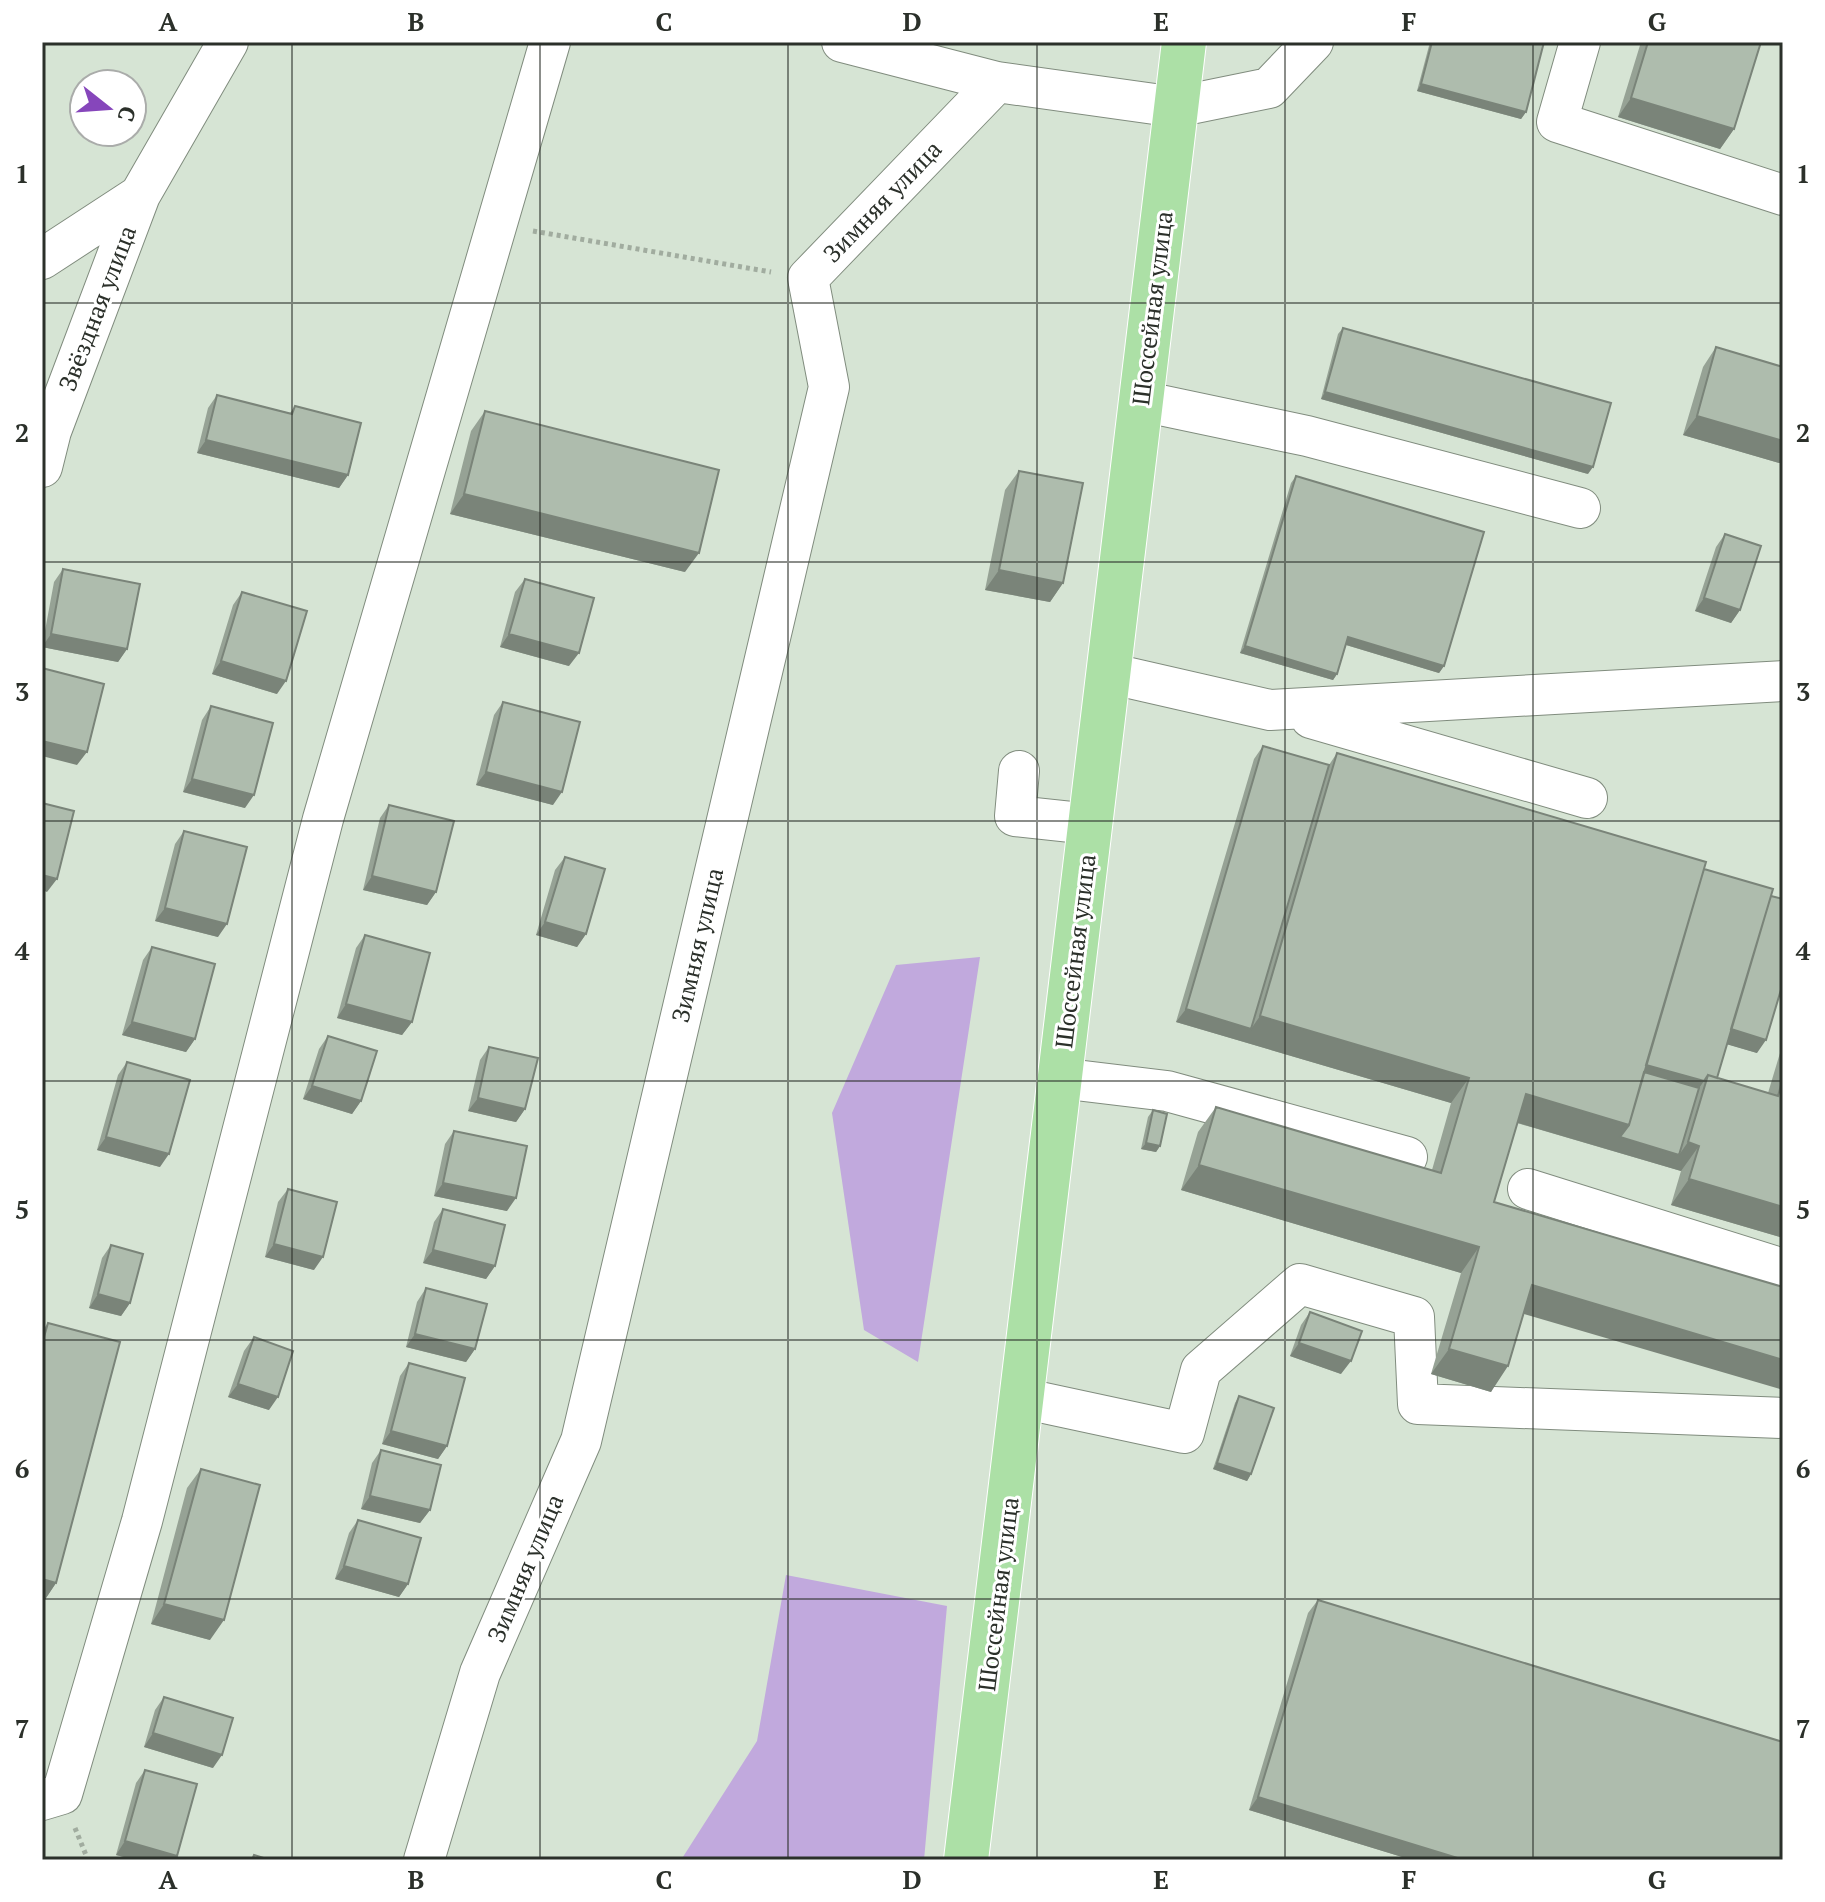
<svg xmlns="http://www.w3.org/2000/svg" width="1825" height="1902" font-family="'PT Serif',serif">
<rect width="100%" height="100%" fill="#d6e4d4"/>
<!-- green -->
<path fill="#c1a9dd" d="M980 957 918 1362 864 1330 832 1113 896 965Z
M786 1575 947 1606 924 1860H681L757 1741Z"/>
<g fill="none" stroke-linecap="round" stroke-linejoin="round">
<defs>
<path id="minor" d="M842 42 997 82 1176 107 1269 88 1313 42
M1580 42 1557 122 1783 195
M42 259 140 195 228 42
M1141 401 1307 436 1580 508
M42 467 51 431 140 195
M1108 673 1270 710 1783 681
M1311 718 1587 798
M1019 771 1015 816 1090 824
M1059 1078 1167 1091 1407 1157
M1528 1189 1783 1269
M1021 1398 1184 1433 1201 1370 1300 1284 1414 1317 1418 1404 1783 1418
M42 1800 62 1794 142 1521 323 819 550 42
M424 1860 480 1673 581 1441 829 387 808 278 997 82"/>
<path id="major" d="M966 1860 1184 42"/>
</defs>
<!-- minor casing -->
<use href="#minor" stroke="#808c7e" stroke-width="42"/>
<!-- major casing -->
<use href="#major" stroke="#fff" stroke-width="46"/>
<!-- path -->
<path stroke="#a1ac9f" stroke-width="5" stroke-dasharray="4 4" stroke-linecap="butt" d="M533 231 771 272
M75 1828 88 1860"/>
<!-- minor -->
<use href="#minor" stroke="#fff" stroke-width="40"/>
<!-- major -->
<use href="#major" stroke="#ace0a6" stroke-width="44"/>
</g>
<!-- wall -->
<path fill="#96a295" d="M1430 42H1544L1526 112 1521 119 1417 91Z
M1641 42H1761L1734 129 1720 149 1618 117Z
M1343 328 1588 474 1321 399 1338 334Z
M1716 347 1783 367V464L1683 435 1703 367Z
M217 395 290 413 295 406 348 475 339 488 197 453 208 408Z
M485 411 685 572 450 514 471 431Z
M1019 471 1063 583 1050 602 985 590 1005 490Z
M1296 476 1444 666 1439 673 1346 645 1337 674 1333 680 1240 653 1291 483Z
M1725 534 1740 610 1731 623 1695 611 1716 547Z
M63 569 127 649 118 662 42 647 54 582Z
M525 579 569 666 500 647 515 592Z
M242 592 277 694 212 674 233 605Z
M503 702 553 805 476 785 494 715Z
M211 706 245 808 183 792 202 720Z
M1263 746 1329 765 1337 753 1704 869 1771 896 1757 1053 1727 1044 1717 1078 1768 1093 1783 1043V1238L1671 1205 1681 1171 1517 1123 1494 1202 1524 1314 1491 1392 1431 1374 1461 1273 1181 1190 1198 1132 1216 1107 1432 1170 1451 1103 1176 1022 1254 759Z
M389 805 436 892 427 905 363 890 380 818Z
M184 831 218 937 155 921 175 844Z
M565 857 586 934 577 947 536 935 555 870Z
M365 935 412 1022 402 1035 337 1018 356 948Z
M152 947 195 1039 186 1052 122 1035 143 960Z
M328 1036 361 1101 352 1114 303 1099 319 1049Z
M489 1047 525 1109 516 1122 468 1111 480 1060Z
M127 1062 160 1167 97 1150 118 1075Z
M1153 1110 1160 1146 1156 1152 1141 1149 1148 1117Z
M454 1131 507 1211 434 1196 445 1144Z
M288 1189 314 1270 265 1257 278 1202Z
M443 1209 495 1266 486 1279 423 1263 434 1222Z
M111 1245 130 1303 121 1316 89 1308 102 1258Z
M426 1288 475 1349 466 1362 406 1347 417 1302Z
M1310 1312 1341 1374 1290 1356 1301 1325Z
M48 1323 56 1583 42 1604V1331Z
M254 1337 269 1410 228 1397 244 1351Z
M409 1363 447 1446 438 1459 382 1444 400 1376Z
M1239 1396 1251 1474 1247 1481 1213 1469 1235 1403Z
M381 1450 430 1510 420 1523 361 1509 372 1463Z
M201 1469 210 1640 151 1624 187 1488Z
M358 1520 408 1584 399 1597 335 1579 349 1533Z
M1318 1600 1783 1860H1412L1249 1810 1308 1613Z
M164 1697 213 1768 144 1747 155 1710Z
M145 1770 177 1856 175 1860H136L116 1855 136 1783Z"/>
<!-- shaded-wall -->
<path fill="#7a8479" d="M1421 84 1526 112 1521 119 1417 91Z
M1631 98 1734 129 1720 149 1618 117Z
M1325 392 1593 467 1588 474 1321 399Z
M1697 416 1783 441V464L1683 435Z
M206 440 348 475 339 488 197 453Z
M464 494 699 553 685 572 450 514Z
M999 570 1063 583 1050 602 985 590Z
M1704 598 1740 610 1731 623 1695 611Z
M51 634 127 649 118 662 42 647Z
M509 634 579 653 569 666 500 647Z
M1348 637 1444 666 1439 673 1343 644Z
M1245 646 1337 674 1333 680 1240 653Z
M221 661 286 681 277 694 212 674Z
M42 741 87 752 77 765 42 756Z
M486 772 562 792 553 805 476 785Z
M192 779 254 795 245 808 183 792Z
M42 875 57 879 47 892 42 890Z
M372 876 436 892 427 905 363 890Z
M165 908 227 924 218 937 155 921Z
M545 922 586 934 577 947 536 935Z
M346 1004 412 1022 402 1035 337 1018Z
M1186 1009 1251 1029 1260 1016 1469 1078 1451 1103 1176 1022Z
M132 1022 195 1039 186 1052 122 1035Z
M1729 1029 1766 1040 1757 1053 1719 1042Z
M1644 1064 1704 1081 1690 1101 1637 1085Z
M312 1086 361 1101 352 1114 303 1099Z
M1526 1094 1629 1125 1679 1155 1688 1142 1699 1146 1681 1171 1508 1120Z
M478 1098 525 1109 516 1122 468 1111Z
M106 1137 169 1154 160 1167 97 1150Z
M1146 1143 1160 1146 1156 1152 1141 1149Z
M1199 1165 1479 1247 1461 1273 1181 1190Z
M1689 1179 1783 1207V1238L1671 1205Z
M443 1183 516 1198 507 1211 434 1196Z
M274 1244 323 1257 314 1270 265 1257Z
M433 1250 495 1266 486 1279 423 1263Z
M1532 1285 1783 1360V1390L1514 1311Z
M98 1294 130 1303 121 1316 89 1308Z
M415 1334 475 1349 466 1362 406 1347Z
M1299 1343 1351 1361 1341 1374 1290 1356Z
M1449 1349 1508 1366 1491 1392 1431 1374Z
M238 1384 278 1397 269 1410 228 1397Z
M391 1431 447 1446 438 1459 382 1444Z
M1217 1463 1251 1474 1247 1481 1213 1469Z
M370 1496 430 1510 420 1523 361 1509Z
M344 1566 408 1584 399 1597 335 1579Z
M42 1579 56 1583 42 1604Z
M164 1604 224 1620 210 1640 151 1624Z
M153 1733 222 1755 213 1768 144 1747Z
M1258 1797 1464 1860H1412L1249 1810Z
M125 1841 177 1856 175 1860H136L116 1855Z"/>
<!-- building -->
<path fill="#aebcad" stroke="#7a8479" stroke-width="2" d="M1432 42H1544L1526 112 1421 84Z
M1648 42H1761L1734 129 1631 98Z
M1343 328 1611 403 1593 467 1325 392Z
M1716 347 1783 367V441L1697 416Z
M217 395 292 414 295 406 361 423 348 475 206 440Z
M485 411 719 470 699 553 464 494Z
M1019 471 1083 483 1063 583 999 570Z
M1296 476 1484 532 1444 666 1348 637 1337 674 1245 646Z
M1725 534 1761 546 1740 610 1704 598Z
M63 569 140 584 127 649 51 634Z
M525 579 594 598 579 653 509 634Z
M242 592 307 611 286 681 221 661Z
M42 668 104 684 87 752 42 741Z
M503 702 580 722 562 792 486 772Z
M211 706 273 723 254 795 192 779Z
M1263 746 1329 765 1251 1029 1186 1009Z
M1337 753 1706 862 1629 1125 1526 1094 1494 1202 1783 1287V1360L1532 1285 1508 1366 1449 1349 1479 1247 1199 1165 1216 1107 1441 1173 1469 1078 1260 1016Z
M42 803 74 811 57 879 42 875Z
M389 805 454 821 436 892 372 876Z
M184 831 247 847 227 924 165 908Z
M565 857 605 869 586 934 545 922Z
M1704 869 1773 889 1717 1078 1708 1075 1704 1081 1646 1065Z
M1771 896 1783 899V983L1766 1040 1731 1029Z
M365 935 430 953 412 1022 346 1004Z
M152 947 215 964 195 1039 132 1022Z
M328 1036 377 1051 361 1101 312 1086Z
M489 1047 538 1058 525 1109 478 1098Z
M127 1062 190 1080 169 1154 106 1137Z
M1644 1072 1699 1088 1679 1155 1620 1137 1629 1125Z
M1708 1075 1778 1096 1783 1078V1207L1689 1179 1699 1146 1688 1142Z
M1153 1110 1167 1114 1160 1146 1146 1143Z
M454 1131 527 1146 516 1198 443 1183Z
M288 1189 337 1202 323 1257 274 1244Z
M443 1209 505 1225 495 1266 433 1250Z
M111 1245 143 1254 130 1303 98 1294Z
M426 1288 487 1304 475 1349 415 1334Z
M1310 1312 1362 1331 1351 1361 1299 1343Z
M48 1323 120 1342 56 1583 42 1579V1344Z
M254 1337 293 1351 278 1397 238 1384Z
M409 1363 465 1378 447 1446 391 1431Z
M1239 1396 1274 1408 1251 1474 1217 1463Z
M381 1450 441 1465 430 1510 370 1496Z
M201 1469 260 1485 224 1620 164 1604Z
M358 1520 421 1538 408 1584 344 1566Z
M1318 1600 1783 1742V1860H1464L1258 1797Z
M164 1697 233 1718 222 1755 153 1733Z
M145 1770 197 1784 177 1856 125 1841Z
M254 1855 270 1860H252Z"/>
<!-- grid -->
<path fill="none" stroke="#2b302a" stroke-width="2" stroke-opacity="0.55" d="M292 42V1860M540 42V1860M788 42V1860M1037 42V1860M1285 42V1860M1533 42V1860M42 303H1783M42 562H1783M42 821H1783M42 1081H1783M42 1340H1783M42 1599H1783"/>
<g text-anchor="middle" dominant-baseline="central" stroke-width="6" stroke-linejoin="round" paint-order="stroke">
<!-- street labels -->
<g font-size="24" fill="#2b302a" stroke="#fff">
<text transform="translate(882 201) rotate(-46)">Зимняя улица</text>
<text transform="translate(97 308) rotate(-69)">Звёздная улица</text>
<text transform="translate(1152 308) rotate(-83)">Шоссейная улица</text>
<text transform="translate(697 945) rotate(-77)">Зимняя улица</text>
<text transform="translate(1075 951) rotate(-83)">Шоссейная улица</text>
<text transform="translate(525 1568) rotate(-67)">Зимняя улица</text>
<text transform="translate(998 1594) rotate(-83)">Шоссейная улица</text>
</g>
</g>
<!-- border -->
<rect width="1825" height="1902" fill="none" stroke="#ffffff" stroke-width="88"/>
<!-- north arrow -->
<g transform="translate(108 108) rotate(107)"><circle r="38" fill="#ffffff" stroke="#aaacaa" stroke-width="2"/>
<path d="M0-6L14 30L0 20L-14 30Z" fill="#8646bb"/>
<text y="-12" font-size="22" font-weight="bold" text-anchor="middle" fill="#2b302a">С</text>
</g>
<rect x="44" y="44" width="1737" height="1814" fill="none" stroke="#2b302a" stroke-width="3"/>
<g font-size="26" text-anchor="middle" font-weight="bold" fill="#2b302a">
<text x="168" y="31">A</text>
<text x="416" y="31">B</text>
<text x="664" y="31">C</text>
<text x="912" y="31">D</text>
<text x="1161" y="31">E</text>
<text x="1409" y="31">F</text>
<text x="1657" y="31">G</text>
<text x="22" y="183">1</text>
<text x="1803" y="183">1</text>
<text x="22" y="442">2</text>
<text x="1803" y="442">2</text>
<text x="22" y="701">3</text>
<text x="1803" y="701">3</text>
<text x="22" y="960">4</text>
<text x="1803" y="960">4</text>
<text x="22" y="1219">5</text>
<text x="1803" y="1219">5</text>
<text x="22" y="1478">6</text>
<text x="1803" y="1478">6</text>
<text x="22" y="1738">7</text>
<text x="1803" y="1738">7</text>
<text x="168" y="1889">A</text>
<text x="416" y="1889">B</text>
<text x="664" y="1889">C</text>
<text x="912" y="1889">D</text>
<text x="1161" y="1889">E</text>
<text x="1409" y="1889">F</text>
<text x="1657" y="1889">G</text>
</g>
</svg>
